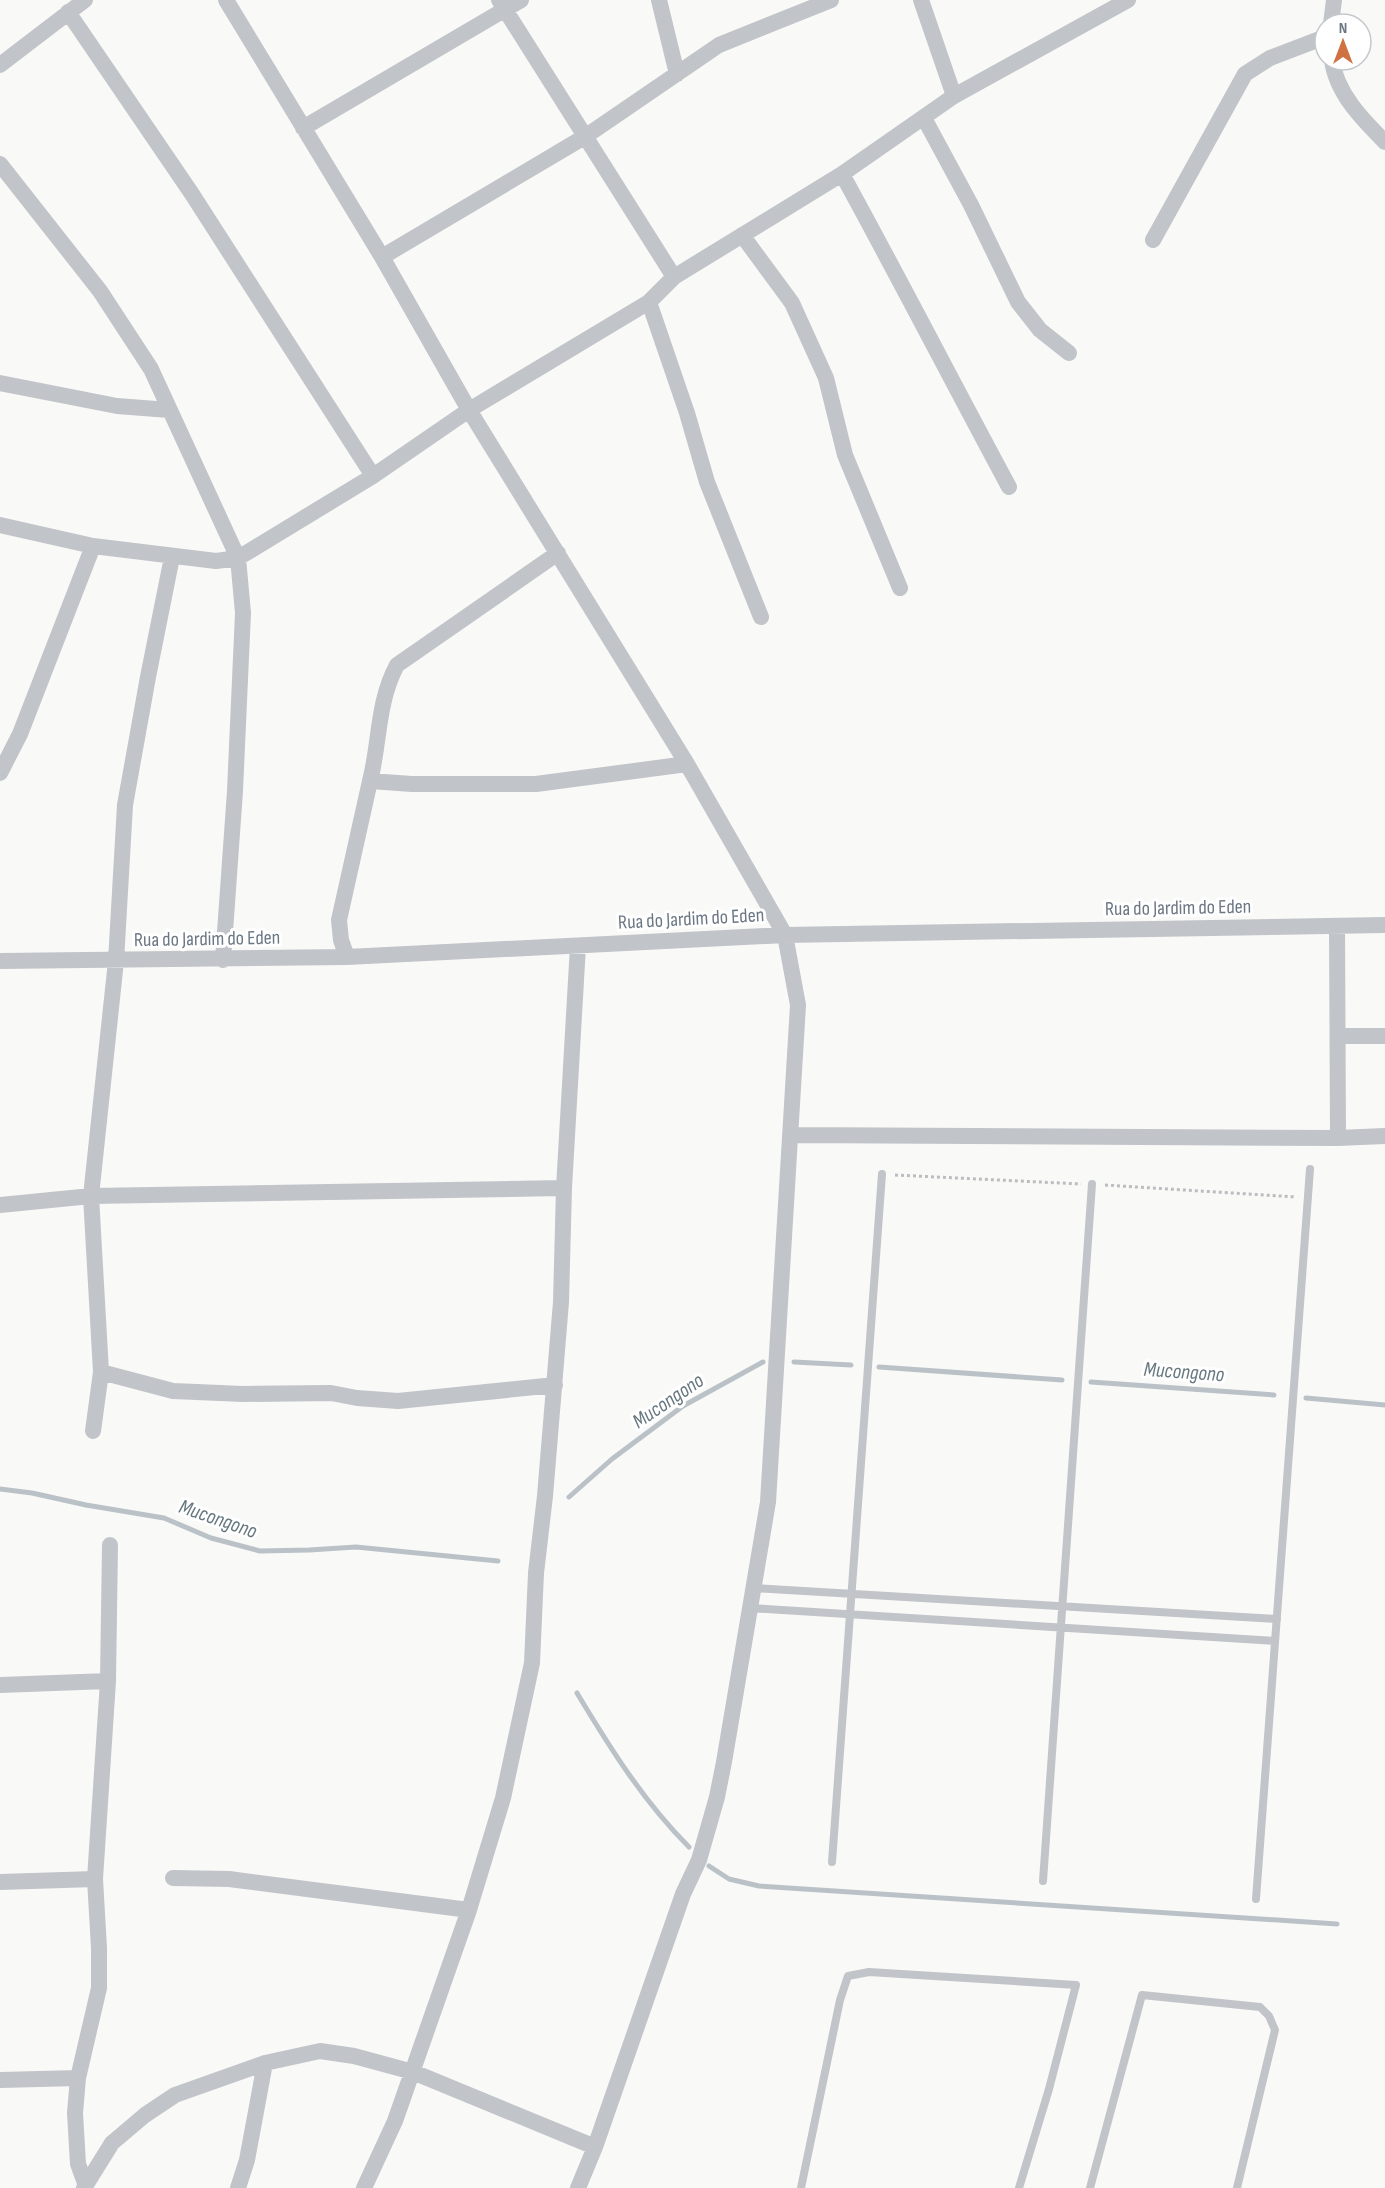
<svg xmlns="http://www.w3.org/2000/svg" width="1385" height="2188" font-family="'Sofia Sans Condensed',sans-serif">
<rect width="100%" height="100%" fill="#f9f9f7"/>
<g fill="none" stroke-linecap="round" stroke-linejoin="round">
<!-- stream -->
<path stroke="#bac2c7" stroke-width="5" d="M794 1362 851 1365
M879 1367 1062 1380
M1091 1382 1274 1395
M1306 1398 1385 1405
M0 1489 32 1493 86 1505 164 1518 211 1538 260 1551 309 1550 356 1547 498 1561
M569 1497 612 1459 683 1406 763 1362
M577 1693C610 1748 644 1802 689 1847
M709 1866 729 1879 759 1886 1337 1924"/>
<!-- path -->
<path stroke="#bbbdc0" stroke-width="3" stroke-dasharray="3 3" stroke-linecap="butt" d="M895 1175 1081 1184
M1105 1185 1296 1197"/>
<!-- lane -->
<path stroke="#c1c4c8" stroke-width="8" d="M753 1588 1277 1619
M750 1608 1275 1641
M832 1862 882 1174
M1043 1881 1092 1184
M1256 1899 1310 1169
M801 2188 840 2000 848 1976 869 1972 1076 1985 1049 2089 1019 2188
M1090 2188 1142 1995 1260 2007 1269 2016 1275 2030 1237 2188"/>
<!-- street -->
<path stroke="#c1c4c8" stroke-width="16" d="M226 0 382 257 469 410 687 764 785 935 798 1005 768 1502 724 1762 717 1797 699 1860 683 1894 595 2147 578 2188
M499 0 674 277
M659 0 677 74
M921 0 954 96
M68 12 192 194 373 476
M1331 24 1334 0
M1332 60C1336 93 1363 120 1385 142
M0 65 85 0
M924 118 971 205 1018 302 1040 330 1069 353
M303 128 521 0
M0 164 100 291 151 369 238 558 243 613 235 791 223 960
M842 174C899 278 953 383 1009 487
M742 235 792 303 826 378 845 455 900 588
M1153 240 1245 74 1270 58 1325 37
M382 257 586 136 719 45 831 0
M649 302 687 413 707 482 761 617
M0 383 117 406 169 410
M0 525 93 546 216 561 238 558 373 476 469 410 649 302 674 277 842 174 954 96 1128 0
M558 553 397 665C377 702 380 742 370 781L412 784H536L687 764
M0 773 20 734 93 546
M1337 926 1338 1138
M347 957 341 940 339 920 370 781
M0 961 347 957 785 935 1385 925
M1338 1036H1385
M791 1135 1338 1138 1385 1136
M0 1205 91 1196 564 1188
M101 1372 173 1391 243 1394 331 1393 357 1398 398 1401 555 1385
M93 1431 101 1372 91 1196 116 961 125 805 148 677 172 557
M0 1685 108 1681
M173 1878 229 1879 469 1910
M0 1882 95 1879
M0 2080 78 2078
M85 2183 78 2164 75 2113 78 2078 99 1988V1948L95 1879 108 1681 110 1545
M84 2188 112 2143 145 2115 175 2095 265 2063 320 2051 354 2056 413 2072 595 2147
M238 2188 247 2160 265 2063
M364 2188 395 2121 469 1910 503 1798 532 1663 536 1573 545 1496 561 1302 564 1188 578 946"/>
</g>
<g text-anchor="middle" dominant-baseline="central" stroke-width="6" stroke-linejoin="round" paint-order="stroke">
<!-- street labels -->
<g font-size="20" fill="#6c7784" stroke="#fff">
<text transform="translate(1178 908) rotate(-1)">Rua do Jardim do Eden</text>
<text transform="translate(691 919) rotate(-3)">Rua do Jardim do Eden</text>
<text transform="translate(207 939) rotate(-1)">Rua do Jardim do Eden</text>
</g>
<!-- water labels -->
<g font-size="21" font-style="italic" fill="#67777f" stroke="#fff">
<text transform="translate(1184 1372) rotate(4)">Mucongono</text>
<text transform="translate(668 1401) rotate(-34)">Mucongono</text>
<text transform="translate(218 1519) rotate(19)">Mucongono</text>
</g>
</g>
<!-- north arrow -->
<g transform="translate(1343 42)"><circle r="28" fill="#ffffff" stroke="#c4c9ce" stroke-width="1.5"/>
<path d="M0-4.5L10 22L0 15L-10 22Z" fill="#cf7141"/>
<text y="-9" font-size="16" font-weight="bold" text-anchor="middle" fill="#6c7784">N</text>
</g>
</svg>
